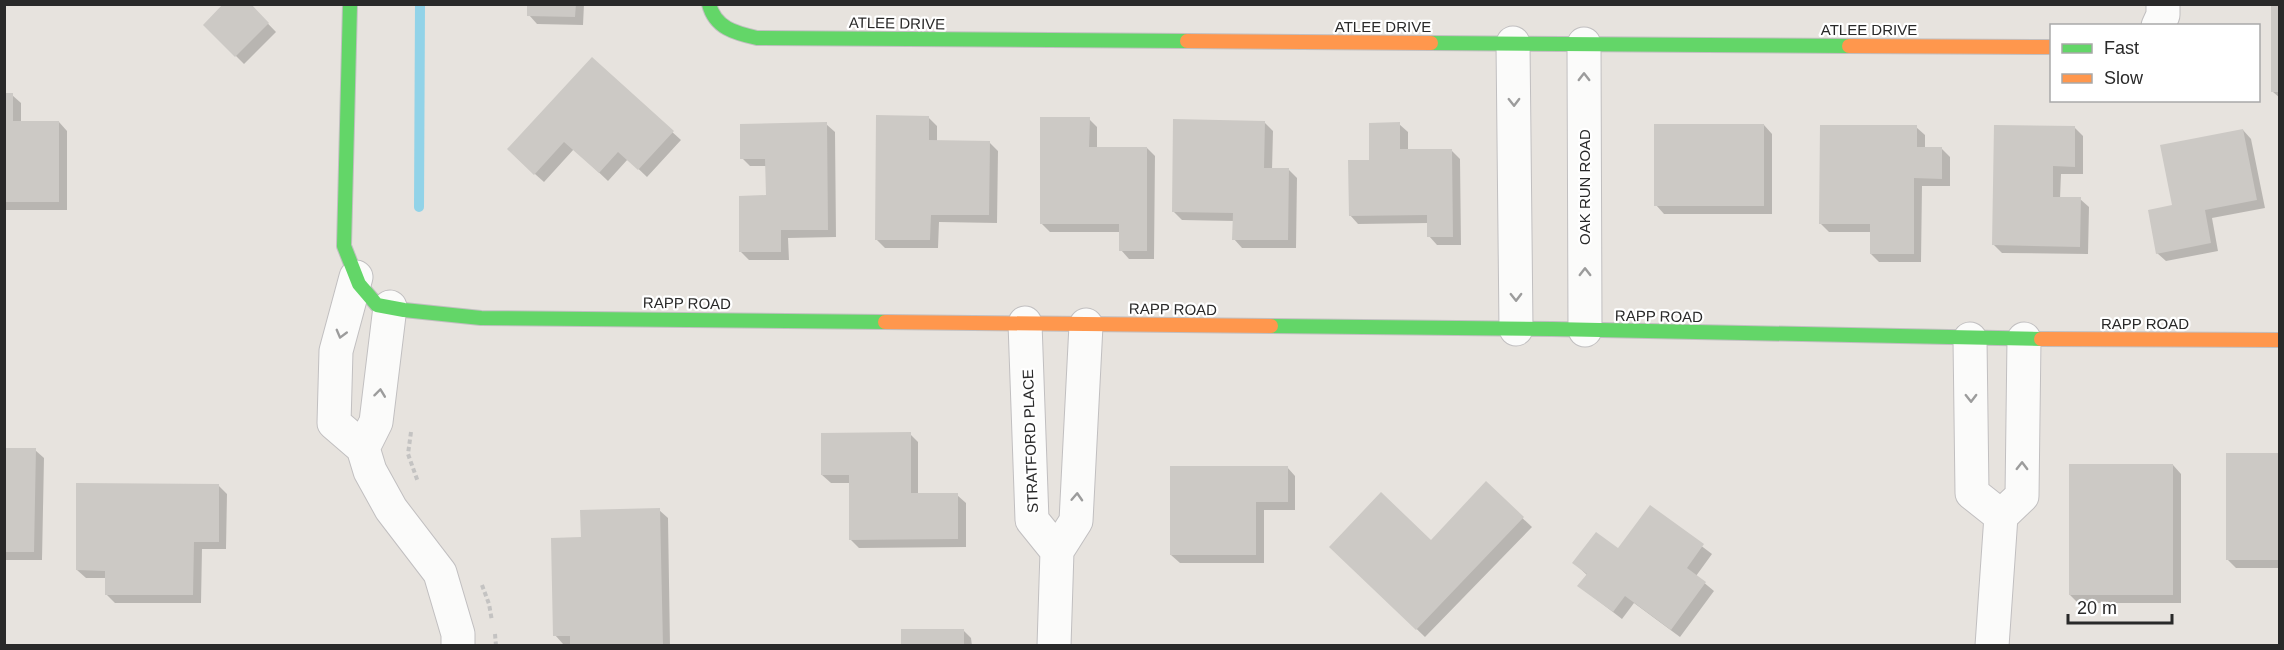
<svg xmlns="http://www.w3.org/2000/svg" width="2284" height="650" font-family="Helvetica,sans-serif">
<rect width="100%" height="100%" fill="#e7e3de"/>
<!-- shadow -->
<path fill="#0003" d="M249 4 276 32 244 64 205 25Z
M529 4H584L583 25 537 24 529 15Z
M2280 4V98L2273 92Z
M592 59 681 140 647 177 628 159 608 181 574 149 544 182 517 158Z
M4 95H12L21 103V122H59L67 131V210H4Z
M928 117 937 126V142H989L998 151 997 223 939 222 938 248H885L876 239Z
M1089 119 1097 127V148H1147L1155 156 1154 259H1129L1121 250V232H1050L1041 223Z
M1264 122 1273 131 1272 170H1289L1297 178 1296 248H1242L1234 239V221L1182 220 1173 211Z
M826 124 835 132 836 237 788 238 789 260H749L741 252 767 197V166H750L742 158Z
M1399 124 1408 132V151H1452L1460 159 1461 245H1437L1429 236V223L1358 224 1350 215 1371 161Z
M1764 125 1772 134V214H1664L1656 205Z
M1916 127 1925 135V149H1942L1950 157V186H1922L1921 262H1879L1871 254V232H1829L1821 224Z
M2075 128 2083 136V174H2061L2060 199H2080L2089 207 2088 254 2002 253 1993 244Z
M2243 130 2251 139 2265 208 2212 218 2218 251 2166 261 2157 253 2174 207Z
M910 434 918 442V495H957L966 503V547L859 548 850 539V483H831L822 475Z
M4 449 35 450 44 458 42 560H4Z
M2280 454V568H2236L2227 559Z
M2173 465 2181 474V603H2078L2070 595Z
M1287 467 1295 476V510H1264V563H1180L1171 555Z
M1486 484 1532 527 1425 637 1331 547 1431 542Z
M218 485 227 494 226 549H202L201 603H115L106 594V578H86L77 570Z
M1650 507 1712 554 1696 576 1714 591 1680 637 1634 603 1622 619 1579 586 1587 575 1574 563 1619 550Z
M659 510 668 518 670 646 563 644 555 635Z
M963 630 971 638 972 646H903Z"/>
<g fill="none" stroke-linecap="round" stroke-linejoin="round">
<!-- stream -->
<path stroke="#92d3e8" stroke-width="10" d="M419 207 420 4"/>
</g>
<!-- building -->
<path fill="#ccc9c5" d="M223 4H251L269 23 235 57 203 25Z
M527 4H576L575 17 527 16Z
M2271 4H2280V92H2271Z
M592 57 674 131 638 170 618 152 599 173 564 142 534 175 507 149Z
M4 93H13V121H59V202H4Z
M876 115 929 116V140L990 141 989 215H931L930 240H875Z
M1040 117H1090L1089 147H1147V251H1119V224H1040Z
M1173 119 1265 121 1264 168H1289L1288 240H1232L1233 213 1172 212Z
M827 122 828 230H781V252H739V196L766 195 765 159H740V124Z
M1400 122V149H1452L1453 237H1427V215L1349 216 1348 160H1369V123Z
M1654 124H1764V206H1654Z
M1820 125H1917V147H1942V179L1914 178V254H1870V224H1819Z
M1994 125 2075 126V167L2053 166V197H2081L2080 247 1992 245Z
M2243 129 2257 200 2205 210 2211 243 2156 254 2148 210 2172 205 2160 145Z
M911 432V493H958V539L849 540V475H821V433Z
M4 448H36L34 552H4Z
M2226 453H2280V560H2226Z
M2069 464H2173V595H2069Z
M1170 466H1288V502H1256V555H1170Z
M1486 481 1524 517 1416 630 1329 547 1381 492 1431 540Z
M76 483 219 484V542H194L193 595H105V571L76 570Z
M1650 505 1704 544 1687 568 1706 582 1671 630 1625 596 1613 612 1577 586 1587 574 1572 563 1596 532 1618 548Z
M660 508 663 646H570V636H553L551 538 581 537 580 510Z
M901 629H964V646H901Z"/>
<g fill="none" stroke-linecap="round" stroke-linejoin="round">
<defs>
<path id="street" d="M2158 26 2163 15V4
M1513 43 1516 329
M1584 44 1585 330
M356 277 336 351 334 423 363 448 370 471 391 509 440 573 458 634V646
M1025 323 1032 520 1057 551
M1970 339 1972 493 2001 516
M363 448 376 422 390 307
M1054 646 1057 551 1076 521 1086 325
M1992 646 2001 516 2022 496 2024 339"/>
<path id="fast" d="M350 4 344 246 359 284 377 305 404 310 481 318 885 322
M709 4C715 28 735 33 757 38L1187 41
M1431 43 1849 46
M1271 326 1552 329 2041 339"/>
<path id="slow" d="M1187 41 1431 43
M1849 46 2052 47
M885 322 1271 326
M2041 339 2280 340"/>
</defs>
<!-- street casing -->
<use href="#street" stroke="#c1bfc0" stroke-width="35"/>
<!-- fast casing -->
<use href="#fast" stroke="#c1bfc0" stroke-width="16"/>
<!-- slow casing -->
<use href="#slow" stroke="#c1bfc0" stroke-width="16"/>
<!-- path -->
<path stroke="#c4c3c2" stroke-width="4" stroke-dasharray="4.5 3" stroke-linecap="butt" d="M411 432 408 454 418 482
M482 585 489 604 492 621
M495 634 496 646"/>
<!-- street -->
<use href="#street" stroke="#fbfbfa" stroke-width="33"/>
<!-- fast -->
<use href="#fast" stroke="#63d668" stroke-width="14"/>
<!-- slow -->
<use href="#slow" stroke="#ff974d" stroke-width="14"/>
</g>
<!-- one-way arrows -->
<defs><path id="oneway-chevron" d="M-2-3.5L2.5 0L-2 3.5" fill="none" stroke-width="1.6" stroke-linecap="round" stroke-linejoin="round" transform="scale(1.5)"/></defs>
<g stroke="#9c9c9c">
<use href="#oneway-chevron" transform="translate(1584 77) rotate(-90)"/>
<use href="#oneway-chevron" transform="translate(1514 102) rotate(89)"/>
<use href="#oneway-chevron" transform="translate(1585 272) rotate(-90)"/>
<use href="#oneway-chevron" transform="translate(1516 297) rotate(89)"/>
<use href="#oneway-chevron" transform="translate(341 334) rotate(105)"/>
<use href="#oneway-chevron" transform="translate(380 393) rotate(-83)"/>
<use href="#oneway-chevron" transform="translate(1971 398) rotate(89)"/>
<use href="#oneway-chevron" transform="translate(2022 466) rotate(-89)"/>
<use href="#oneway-chevron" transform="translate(1077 497) rotate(-87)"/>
</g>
<g text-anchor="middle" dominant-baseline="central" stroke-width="4.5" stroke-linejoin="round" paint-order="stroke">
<!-- street labels -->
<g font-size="15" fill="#292929" stroke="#fff">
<text transform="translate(897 23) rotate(1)">ATLEE DRIVE</text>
<text x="1383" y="26">ATLEE DRIVE</text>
<text x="1869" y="29">ATLEE DRIVE</text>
<text transform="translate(1584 187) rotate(-90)">OAK RUN ROAD</text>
<text transform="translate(687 303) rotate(1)">RAPP ROAD</text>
<text transform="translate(1173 309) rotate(1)">RAPP ROAD</text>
<text transform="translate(1659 316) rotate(1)">RAPP ROAD</text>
<text x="2145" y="323">RAPP ROAD</text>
<text transform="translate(1030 441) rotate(-92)">STRATFORD PLACE</text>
</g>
</g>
<!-- border -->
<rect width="2284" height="650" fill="none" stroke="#292929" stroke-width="12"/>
<!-- legend -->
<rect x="2050" y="24" width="210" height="78" fill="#ffffff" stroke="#a9a9a9" stroke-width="1.5"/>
<rect x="2062" y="44" width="30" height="9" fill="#63d668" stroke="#a9a9a9" stroke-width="1.5"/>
<text x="2104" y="54" font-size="18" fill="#292929">Fast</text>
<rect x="2062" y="74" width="30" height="9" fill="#ff974d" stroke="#a9a9a9" stroke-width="1.5"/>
<text x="2104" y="84" font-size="18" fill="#292929">Slow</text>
<!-- scale -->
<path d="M2068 614v9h104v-9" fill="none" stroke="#292929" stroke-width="3"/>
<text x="2077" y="614" font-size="18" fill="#292929" stroke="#ffffff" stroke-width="4.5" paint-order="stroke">20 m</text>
</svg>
